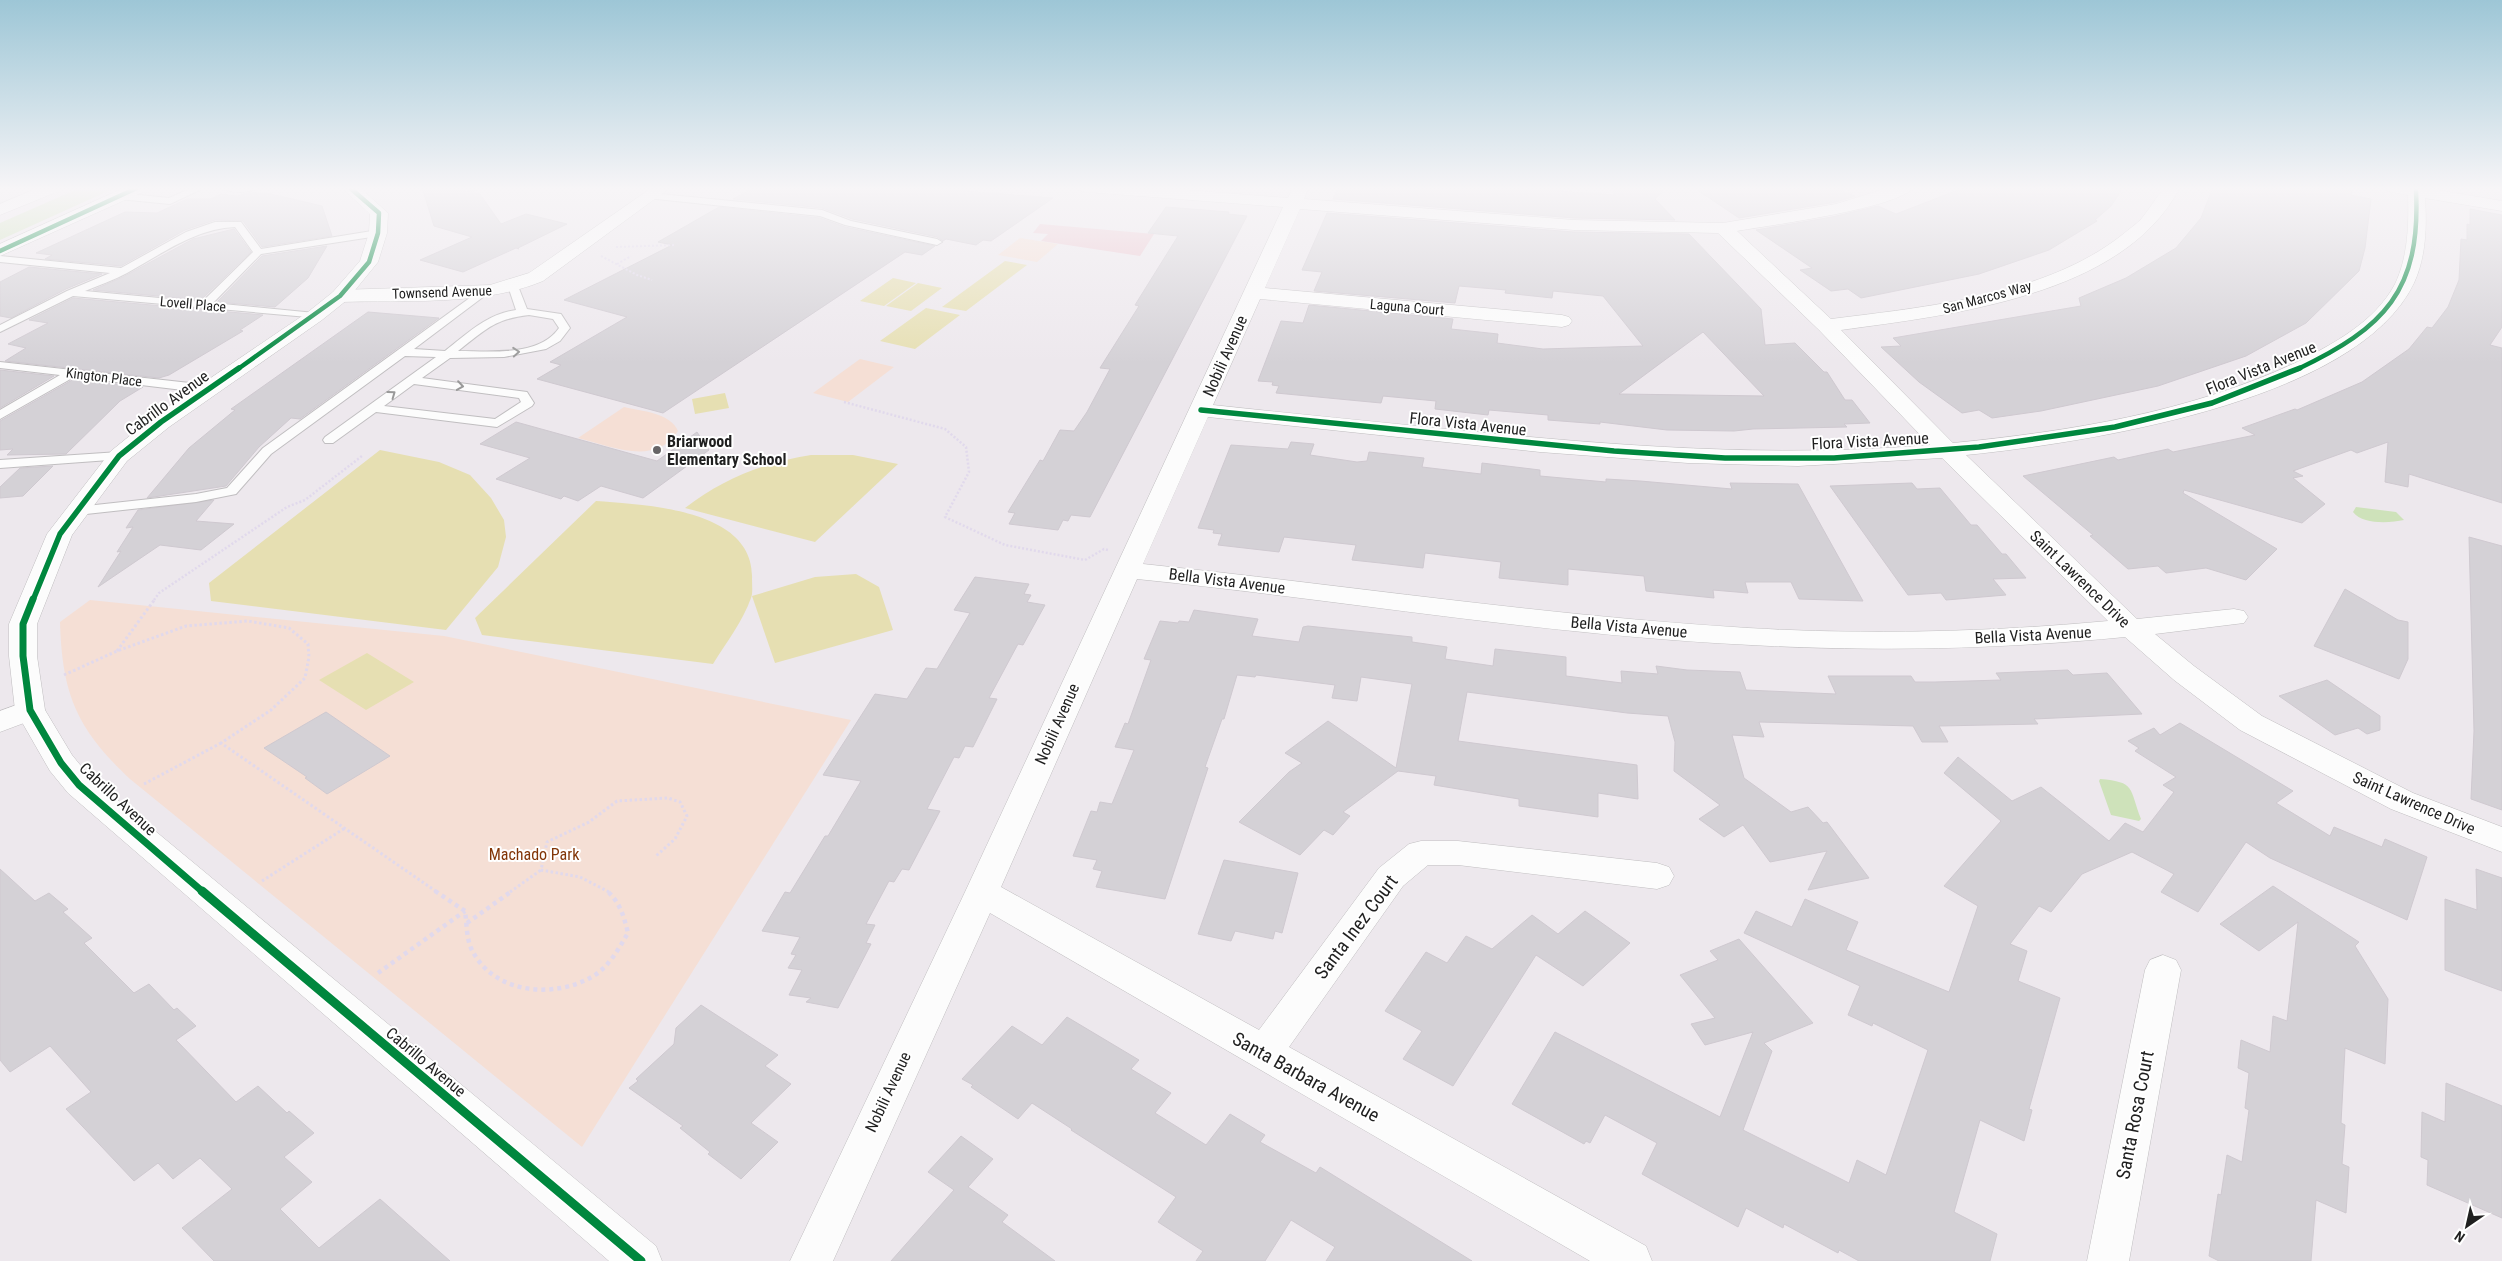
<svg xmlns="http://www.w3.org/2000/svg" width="2502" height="1261" font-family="'Roboto Condensed',sans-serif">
<rect width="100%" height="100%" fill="#ede8ed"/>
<!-- grass -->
<path fill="#ecc6cf" d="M1040 224 1154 234 1140 256 1041 241 1048 234 1033 233Z"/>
<!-- park -->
<path fill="#f5dfd5" d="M1020 238 1058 244 1037 262 998 255Z
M860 359 894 367 848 402 813 393Z
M624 407C641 411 671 413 678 431 655 467 611 446 578 438Z
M90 600 444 636 851 720 582 1147 130 779C77 729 62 695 60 622Z"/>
<!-- pitch -->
<path fill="#e6dfb2" d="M1005 261 1027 265 966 311 942 307Z
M893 278 916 283 884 306 860 301Z
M918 283 942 288 911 311 886 306Z
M926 308 960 315 915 349 880 341Z
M725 393 729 408 695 414 692 399Z
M380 450 439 462 470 475 491 498 504 520 506 537 498 567 446 630 211 601 209 583Z
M811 455H853L898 464 815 542 685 508C724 478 763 463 811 455Z
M596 501C647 505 755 509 752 579 752 585 753 593 751 598 743 621 726 643 713 664L482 635 475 618Z
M856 574 879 587 893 630 775 663 752 596 815 577Z
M367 653 414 682 366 710 319 680Z"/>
<!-- water -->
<path fill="#cee2ba" d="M82 187H117L0 240V223Z
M2356 507 2396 512 2404 520C2390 523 2363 525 2353 512Z
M2100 779C2136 782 2129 788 2141 819L2139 821 2111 815 2099 781Z"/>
<!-- building -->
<path fill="#d4d1d6" stroke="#cfc9d0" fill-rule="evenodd" d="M422 187H462L465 192 474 190 476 194H480L501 224 526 214 567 224 518 248 519 249 516 248 463 272 420 260 472 237 434 226Z
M756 187H914L1053 198 991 241 983 240 976 245 946 239 943 241 937 237 852 219 822 208 733 199Z
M1338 187H1527L1557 189 1558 191 1615 195 1612 187H1666L1655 199 1675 220 1574 218 1333 199Z
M1693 187H1779L1786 190 1832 187 1855 196 1836 202 1739 218Z
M1966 187H2100L2121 191 2111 206 2095 220 2097 221 2049 250 1979 274 1861 298 1848 289 1831 291 1800 270 1812 268 1756 230 1832 217 1878 206 1896 214Z
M2213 187H2352L2351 195 2371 199 2365 248 2359 271 2306 323 2246 356 2158 386 2041 411 1992 418 1979 410 1962 413 1919 382 1881 347 1901 346 1893 338 2081 306 2079 298 2126 278 2176 248 2201 218Z
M250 192 271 194 322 206 332 236 262 247 243 221 215 220 185 230 121 266 45 259 52 255 36 253 125 212 157 213 187 199H211L221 194 237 196Z
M719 207 820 218 845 227 935 246 922 255 905 252 663 413 537 379 561 365 550 362 627 317 564 300 672 245 658 242Z
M1166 207 1229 212 1228 214 1247 216 1090 517 1071 515 1068 521 1063 520 1058 530 1009 524 1015 513 1008 512 1040 460 1043 461 1060 430 1074 431 1087 412 1110 369 1100 368 1139 306 1135 305 1178 236 1148 233Z
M2470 209 2502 215V327L2490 345 2502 348V503L2409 474 2408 487 2385 482 2388 442 2357 453 2351 450 2293 471 2303 476 2293 478 2325 504 2302 523 2184 490 2183 493 2277 549 2246 580 2206 568 2166 573 2158 566 2128 569 2090 536 2093 535 2023 476 2114 457 2118 460 2168 449 2173 452 2255 435 2242 428 2295 409 2297 410 2362 382 2409 349 2427 327 2432 328 2448 307 2459 280 2461 239 2467 240V224L2470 225Z
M1327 213 1574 232 1689 234 1761 309 1765 345 1795 343 1824 372H1827L1845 400H1852L1870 423 1844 424 1847 427 1753 429 1734 431 1667 430 1600 422V424L1548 420V415L1489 410 1488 415 1435 409 1436 401 1383 396 1381 403 1276 393 1279 386 1272 385 1273 382 1258 381 1281 321 1303 323 1309 305 1453 319 1451 329 1498 334 1497 343 1543 349 1643 346 1603 296 1553 291 1552 298 1505 293 1506 290 1459 286 1455 303 1314 291 1322 272 1302 270ZM1703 332 1764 396 1619 394 1658 365Z
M234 229 251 252 201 300 93 290 123 277 193 239Z
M327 246 308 278 275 307 217 302 262 256Z
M29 267 102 274 66 289 11 318 0 316V282Z
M73 298 263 315 240 330 243 331 169 375 159 378 5 361 26 348 8 344 48 323 29 320Z
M368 312 439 318 300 419 291 418 259 447 226 486 147 498 189 448 235 410 231 409Z
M0 370 54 376 0 408Z
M74 379 143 387 120 401 66 454 7 455 13 449 0 450V421Z
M516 422 657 461 697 432 709 450 643 498 601 486 578 501 564 496 561 499 496 479 530 458 480 444Z
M1291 442 1314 444 1310 455 1357 462 1367 461 1369 452 1424 458 1422 467 1481 474 1482 463 1540 470V476L1606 482V479L1640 481 1732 489 1730 483 1798 484 1863 601 1799 599 1791 582H1745L1748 593 1713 590 1714 598 1646 591 1644 576 1568 569V585L1528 581 1499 578 1501 562 1425 553 1423 568 1380 563 1352 560 1356 545 1284 537 1279 552 1218 545 1222 534 1213 533 1214 530 1198 528 1231 445 1288 449Z
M53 466 23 496 0 498V487L20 468Z
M1912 483 1917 489 1940 488 1971 525H1977L2002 554H2006L2026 578 1993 579 2006 595 1946 600 1941 593 1908 595 1830 486Z
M214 500 196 521 234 524 201 550 160 545 98 587 121 551 117 552 133 527 126 528 138 510Z
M2469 537 2502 546V810L2471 799 2474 731Z
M975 577 1029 584 1024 594 1031 595 1027 602 1045 605 1023 645 1018 644 989 698 997 699 973 747 965 746 959 758 954 757 927 809 940 811 909 870 902 869 894 882 889 881 866 924 875 925 866 943 871 944 838 1008 806 1002 811 998 789 995 802 970 788 968 796 955 791 954 800 937 762 931 785 892 790 893 825 836H828L861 781 823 775 875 694 907 699 926 668 937 669 970 613 954 610Z
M2345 589 2398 620 2408 622V659L2399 679 2314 646Z
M1194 610 1258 619 1252 636 1299 642 1303 627 1308 626 1412 637V642L1447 647 1445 659 1493 666 1495 649 1566 657V676L1622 683 1621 671 1658 674 1656 666 1687 670 1740 672 1746 690 1836 694 1828 676H1911L1915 682H1935L2001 680 1996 673 2068 670 2073 675 2107 673 2142 714 2034 719 2038 724 1939 726 1948 742H1922L1913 726 1759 722 1764 737 1732 735 1744 778 1791 812 1808 807 1823 823 1827 822 1869 878 1808 890 1827 851 1770 862 1743 825 1724 837 1699 819 1720 805 1674 771 1675 742 1668 716 1627 713 1467 692 1458 741 1637 765 1638 799 1598 793V817L1519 806V799L1434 785 1436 776 1398 771 1343 812 1350 816 1333 835 1324 830 1300 855 1239 822 1289 772 1302 763 1285 753 1328 721 1396 768 1412 684 1361 677 1357 701 1332 698 1335 685 1256 675 1255 677 1237 675 1224 719H1222L1205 767 1208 768 1165 899 1096 887 1102 871 1093 869 1097 860 1073 856 1091 811 1097 812 1100 802 1112 804 1134 750 1115 747 1125 723 1128 724 1151 660 1144 659 1160 621 1178 623 1179 621 1189 622Z
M2327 680 2380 716V730L2367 734 2358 728 2335 735 2279 696Z
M326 712 390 756 327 794 305 778 307 777 264 748Z
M2180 723 2293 791 2276 803 2330 836 2334 827 2382 847 2385 839 2427 857 2407 920 2270 858 2246 842 2198 912 2161 892 2174 874 2132 852 2082 874 2051 912 2039 906 2010 944 2027 951 2018 981 2060 998 2029 1109 2032 1110 2024 1141 1980 1120 1954 1212 1997 1234 1990 1261H1859L1839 1250 1838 1253 1784 1224 1783 1228 1746 1208 1738 1227 1642 1174 1657 1143 1605 1115 1590 1143 1586 1141 1584 1144 1512 1104 1555 1032 1720 1117 1753 1032 1705 1045 1691 1024 1715 1018 1680 975 1718 960 1710 951 1739 939 1813 1023 1764 1043 1772 1051 1743 1130 1849 1183 1857 1160 1886 1175 1928 1050 1873 1023 1872 1026 1848 1015 1860 986 1744 933 1756 911 1792 927 1805 899 1858 922 1846 950 1949 992 1978 906 1944 886 2001 821 1944 773 1958 757 2012 801 2041 787 2109 841 2125 823 2143 832 2174 792 2163 785 2176 777 2135 751 2139 748 2128 741 2154 728 2160 735Z
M1224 860 1298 873 1282 933 1275 931 1273 939 1235 931 1231 941 1198 934Z
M0 869 35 901 49 893 68 909 63 912 92 938 84 943 134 993 149 984 174 1010 177 1008 196 1026 176 1040 236 1102 258 1086 287 1113 289 1111 314 1133 284 1157 312 1182 280 1209 319 1248 380 1199 450 1261H214L182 1228 232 1189 200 1158 173 1179 158 1163 134 1181 66 1109 91 1092 50 1046 10 1072 0 1060Z
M2476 869 2502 878V991L2445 970V899L2477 910Z
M2273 886 2359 942 2355 946 2388 999 2385 1064 2345 1048 2341 1123 2345 1125 2342 1164 2349 1167 2346 1213 2316 1200 2311 1261H2219L2209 1256 2218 1194 2221 1195 2227 1155 2242 1162 2249 1110 2245 1108 2249 1073 2238 1068 2241 1040 2270 1052 2273 1016 2287 1021 2298 922 2259 951 2220 924Z
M1585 911 1630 943 1583 986 1536 955 1453 1086 1403 1059 1422 1031 1385 1011 1426 952 1447 963 1466 936 1492 949 1532 915 1558 934Z
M701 1005 778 1055 765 1066 791 1084 751 1123 778 1142 741 1179 708 1154 710 1152 680 1128 683 1126 629 1088 638 1081 636 1079 674 1044 676 1028Z
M1067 1017 1139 1060 1131 1069 1171 1093 1155 1113 1206 1145 1230 1114 1265 1135 1260 1142 1316 1173 1320 1167 1472 1261H1326L1335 1247 1291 1220 1265 1261H1196L1203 1251 1158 1222 1176 1197 1071 1130 1072 1129 1032 1103 1018 1119 971 1087 973 1085 962 1079 1012 1026 1042 1045Z
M2446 1083 2502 1106V1218L2427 1185 2428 1160 2421 1157 2422 1112 2445 1122Z
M961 1136 993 1159 968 1187 1008 1215 1002 1222 1055 1261H891L954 1190 928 1172Z"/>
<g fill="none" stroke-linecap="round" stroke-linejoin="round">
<defs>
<path id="service" d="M194 187H206L170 204 119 199 114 196 119 193 169 198Z
M220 187H257C248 194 229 193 220 187Z
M650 193 822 210 851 221 937 239 942 242 937 245 845 225 820 216 647 198V194Z
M215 222H241L261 249 378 230 383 233 378 236 261 254 213 303 315 313 319 314V318L73 296 0 332V325L67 291 110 273 0 262V256L121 268 186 232ZM235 227 253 252 202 302 85 291C99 285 114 280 127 273 162 254 194 229 235 227Z
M513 283 518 286 527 309 561 314 570 328 560 341 546 349 504 357 450 358 422 378 527 392 534 403 532 406 497 427 376 412 333 443H325L323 440 325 437 436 357 405 356 271 454 236 494 196 502 77 515 70 511 77 507 196 494 227 488 263 448 482 289 486 288 491 291 414 349 445 351C468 333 487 314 516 310L508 286ZM529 315 553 319 559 328C539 357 490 351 458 351 485 330 494 319 529 315ZM414 384 519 398 521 402 495 419 384 406Z
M0 362 208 385 214 389 208 393 74 377 0 419V410L60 375 0 368Z
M119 452 123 453 125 456 123 459 0 468V460Z"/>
<path id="minor" d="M653 187H671L543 281C483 306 405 300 340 302L333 300 330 296 333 292 340 290 490 285 529 273Z
M1079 187H1147L1288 198 1293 187H1309L1304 199 1574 220 1723 223 1836 204 1891 187H1913C1902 208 1765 226 1737 231L1831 319C1925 307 2045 296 2122 235 2129 229 2137 224 2142 218 2150 208 2157 197 2164 187H2180C2125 296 1950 315 1841 330L1953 443C2071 431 2187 413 2295 363 2332 345 2375 322 2395 284 2408 257 2409 224 2408 195L2387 191 2385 187H2420L2502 201V211L2425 198C2427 226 2426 257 2414 283 2358 402 2084 443 1966 455L2137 619 2234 609 2244 611 2248 617 2244 623 2155 634 2194 666 2262 716 2413 793 2502 827V852L2391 809 2240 730 2174 680 2125 637C2001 649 1876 652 1751 645 1545 635 1342 600 1137 579L1001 887 1259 1030 1379 868 1409 844 1421 841H1458L1657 863 1669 867 1674 876 1669 885 1657 889 1458 865H1428L1403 886 1289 1047 1646 1246 1652 1261H1590L990 913 833 1261H790L965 892 1283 207 1087 192 1081 191ZM1300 209 1574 230 1718 233 1819 330 1930 445C1772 458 1615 446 1458 430 1376 422 1295 414 1213 405L1260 299 1562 327 1569 325 1572 321 1569 317 1562 315 1265 288ZM1208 417 1540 452 1688 463 1798 466 1942 458 2108 621C1989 632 1868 635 1748 628 1546 616 1345 585 1143 564Z
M30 700 40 703 45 710 40 717 0 732V711Z
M2163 955 2176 960 2181 970 2129 1261H2087L2145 970 2150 960Z"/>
<path id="tertiary" d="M40 187H61L59 191 0 215V204Z
M126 187H147L145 191 0 256V244Z
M341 187H359L388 213 387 233 378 262 347 300 322 320 169 427 127 461 72 535 37 624V656L45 710 72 755 90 777 656 1246 662 1261H609L68 793 50 771 15 710 9 656V624L47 534 111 451 153 417 308 312 333 292 360 261 369 233 370 214Z"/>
</defs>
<!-- service casing -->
<use href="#service" stroke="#c0bec0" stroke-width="2"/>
<!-- minor casing -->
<use href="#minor" stroke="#c0bec0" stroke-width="1"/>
<!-- tertiary casing -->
<use href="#tertiary" stroke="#c0bec0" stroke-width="1"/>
<!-- path-far3 -->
<path stroke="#e1d9ec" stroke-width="2" stroke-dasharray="2 2" stroke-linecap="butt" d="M616 247 676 245
M601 256 637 275 652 280
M617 264 631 256"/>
<!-- path-far2 -->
<path stroke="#e1d9ec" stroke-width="2.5" stroke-dasharray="2 2" stroke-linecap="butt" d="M844 402 945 429 966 447 969 472 945 517 1005 545 1085 560 1104 549 1108 550
M154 600 159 593 287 507 305 500 362 456"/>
<!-- path-far1 -->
<path stroke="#e1d9ec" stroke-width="3" stroke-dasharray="2.5 2.5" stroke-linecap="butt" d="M117 651 155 599
M64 675 117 651 186 626 248 621 289 628 308 644 309 657 305 678 271 710 221 743 437 892
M144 784 221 743
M262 881 345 828
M510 892 541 870
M609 892 580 877 541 870 547 842 589 822 617 801 668 798 680 802 687 816 675 839 656 856"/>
<!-- path -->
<path stroke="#e1d9ec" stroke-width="4.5" stroke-dasharray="4 4" stroke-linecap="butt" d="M435 891 465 911C467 924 466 940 473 952 496 995 557 999 595 975 610 965 619 948 628 933 624 917 620 902 607 891
M467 923 512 891
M378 973 465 911"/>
<!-- service -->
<use href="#service" fill="#fcfcfc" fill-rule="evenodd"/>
<!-- minor -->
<use href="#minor" fill="#fcfcfc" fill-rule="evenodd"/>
<!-- tertiary -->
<use href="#tertiary" fill="#fcfcfc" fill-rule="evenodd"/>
<defs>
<path id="cycleway-far3" d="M0 251 139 187
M238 369 340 296 369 262 378 233 379 213 349 187
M2298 369C2384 328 2421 291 2416 191"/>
<path id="cycleway-far2" d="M1201 410 1614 451 1725 458H1834L1979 447 2115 427 2212 403 2300 368
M33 600 60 534 119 456 161 422 239 368"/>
<path id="cycleway-far1" d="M33 599 23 624V656L30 710 61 763 79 785 203 892"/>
<path id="cycleway" d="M202 891 641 1261"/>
</defs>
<!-- cycleway-far3 casing -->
<use href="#cycleway-far3" stroke="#fff" stroke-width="6"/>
<!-- cycleway-far2 casing -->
<use href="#cycleway-far2" stroke="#fff" stroke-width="8"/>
<!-- cycleway-far1 casing -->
<use href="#cycleway-far1" stroke="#fff" stroke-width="10"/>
<!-- cycleway casing -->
<use href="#cycleway" stroke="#fff" stroke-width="12"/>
<!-- cycleway-far3 -->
<use href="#cycleway-far3" stroke="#00873e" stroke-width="4.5"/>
<!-- cycleway-far2 -->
<use href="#cycleway-far2" stroke="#00873e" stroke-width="5.5"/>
<!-- cycleway-far1 -->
<use href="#cycleway-far1" stroke="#00873e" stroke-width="7"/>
<!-- cycleway -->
<use href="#cycleway" stroke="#00873e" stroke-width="9"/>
</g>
<!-- one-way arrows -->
<defs><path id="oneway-chevron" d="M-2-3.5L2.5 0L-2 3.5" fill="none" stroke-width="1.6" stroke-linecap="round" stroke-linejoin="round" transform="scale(1.25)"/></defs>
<g stroke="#999">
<use href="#oneway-chevron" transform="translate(516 352) rotate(-4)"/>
<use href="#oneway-chevron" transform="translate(460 386) rotate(8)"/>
<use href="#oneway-chevron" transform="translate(392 394) rotate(-36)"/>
</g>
<!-- sky -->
<linearGradient id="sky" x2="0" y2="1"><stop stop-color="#9dc6d6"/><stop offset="0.52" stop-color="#f7f5f7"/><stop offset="1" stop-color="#f7f5f7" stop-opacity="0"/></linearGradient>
<rect width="2502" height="363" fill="url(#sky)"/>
<!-- markers -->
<circle fill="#676567" stroke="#fff" stroke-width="2" cx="657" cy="450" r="5"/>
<g text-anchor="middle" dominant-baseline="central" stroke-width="4" stroke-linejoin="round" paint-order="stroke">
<!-- far-street labels -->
<g font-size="14" fill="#1f1f1f" stroke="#fff">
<text transform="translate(442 292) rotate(-2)">Townsend Avenue</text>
<text transform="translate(1987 297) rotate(-15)">San Marcos Way</text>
<text transform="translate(193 304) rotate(5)">Lovell Place</text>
<text transform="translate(1407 307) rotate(5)">Laguna Court</text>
<text transform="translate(104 377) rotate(7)">Kington Place</text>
</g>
<!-- street labels -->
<g font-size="16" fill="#1f1f1f" stroke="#fff">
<text transform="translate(1225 356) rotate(-66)">Nobili Avenue</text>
<text transform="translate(2261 368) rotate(-22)">Flora Vista Avenue</text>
<text transform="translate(167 403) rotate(-36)">Cabrillo Avenue</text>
<text transform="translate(1468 424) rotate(6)">Flora Vista Avenue</text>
<text transform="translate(1870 441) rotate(-3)">Flora Vista Avenue</text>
<text transform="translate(2080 579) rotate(44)">Saint Lawrence Drive</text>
<text transform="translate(1227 581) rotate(7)">Bella Vista Avenue</text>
<text transform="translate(1629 627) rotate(5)">Bella Vista Avenue</text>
<text transform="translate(2033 635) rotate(-3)">Bella Vista Avenue</text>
<text transform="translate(1057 724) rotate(-66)">Nobili Avenue</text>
<text transform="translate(118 799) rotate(43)">Cabrillo Avenue</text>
<text transform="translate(2414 803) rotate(24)">Saint Lawrence Drive</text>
<text transform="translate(426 1062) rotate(40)">Cabrillo Avenue</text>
<text transform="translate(888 1092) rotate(-65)">Nobili Avenue</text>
</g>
<!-- poi labels -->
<g font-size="16" font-weight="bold" fill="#1f1f1f" stroke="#fff" text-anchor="start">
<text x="667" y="441">Briarwood<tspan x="667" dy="18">Elementary School</tspan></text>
</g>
<!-- park labels -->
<g font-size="16" fill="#823608" stroke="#fff">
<text x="534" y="854">Machado Park</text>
</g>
<!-- near-street labels -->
<g font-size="19" fill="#1f1f1f" stroke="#fff">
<text transform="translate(1356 927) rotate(-53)">Santa Inez Court</text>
<text transform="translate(1306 1077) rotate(29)">Santa Barbara Avenue</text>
<text transform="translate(2135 1115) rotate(-79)">Santa Rosa Court</text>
</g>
</g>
<!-- north arrow -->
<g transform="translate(2467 1226) rotate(214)" stroke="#ffffff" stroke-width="4" paint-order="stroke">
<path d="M0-4L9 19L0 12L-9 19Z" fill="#1f1f1f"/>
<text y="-8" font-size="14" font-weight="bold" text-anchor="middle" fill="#1f1f1f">N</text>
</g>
</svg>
